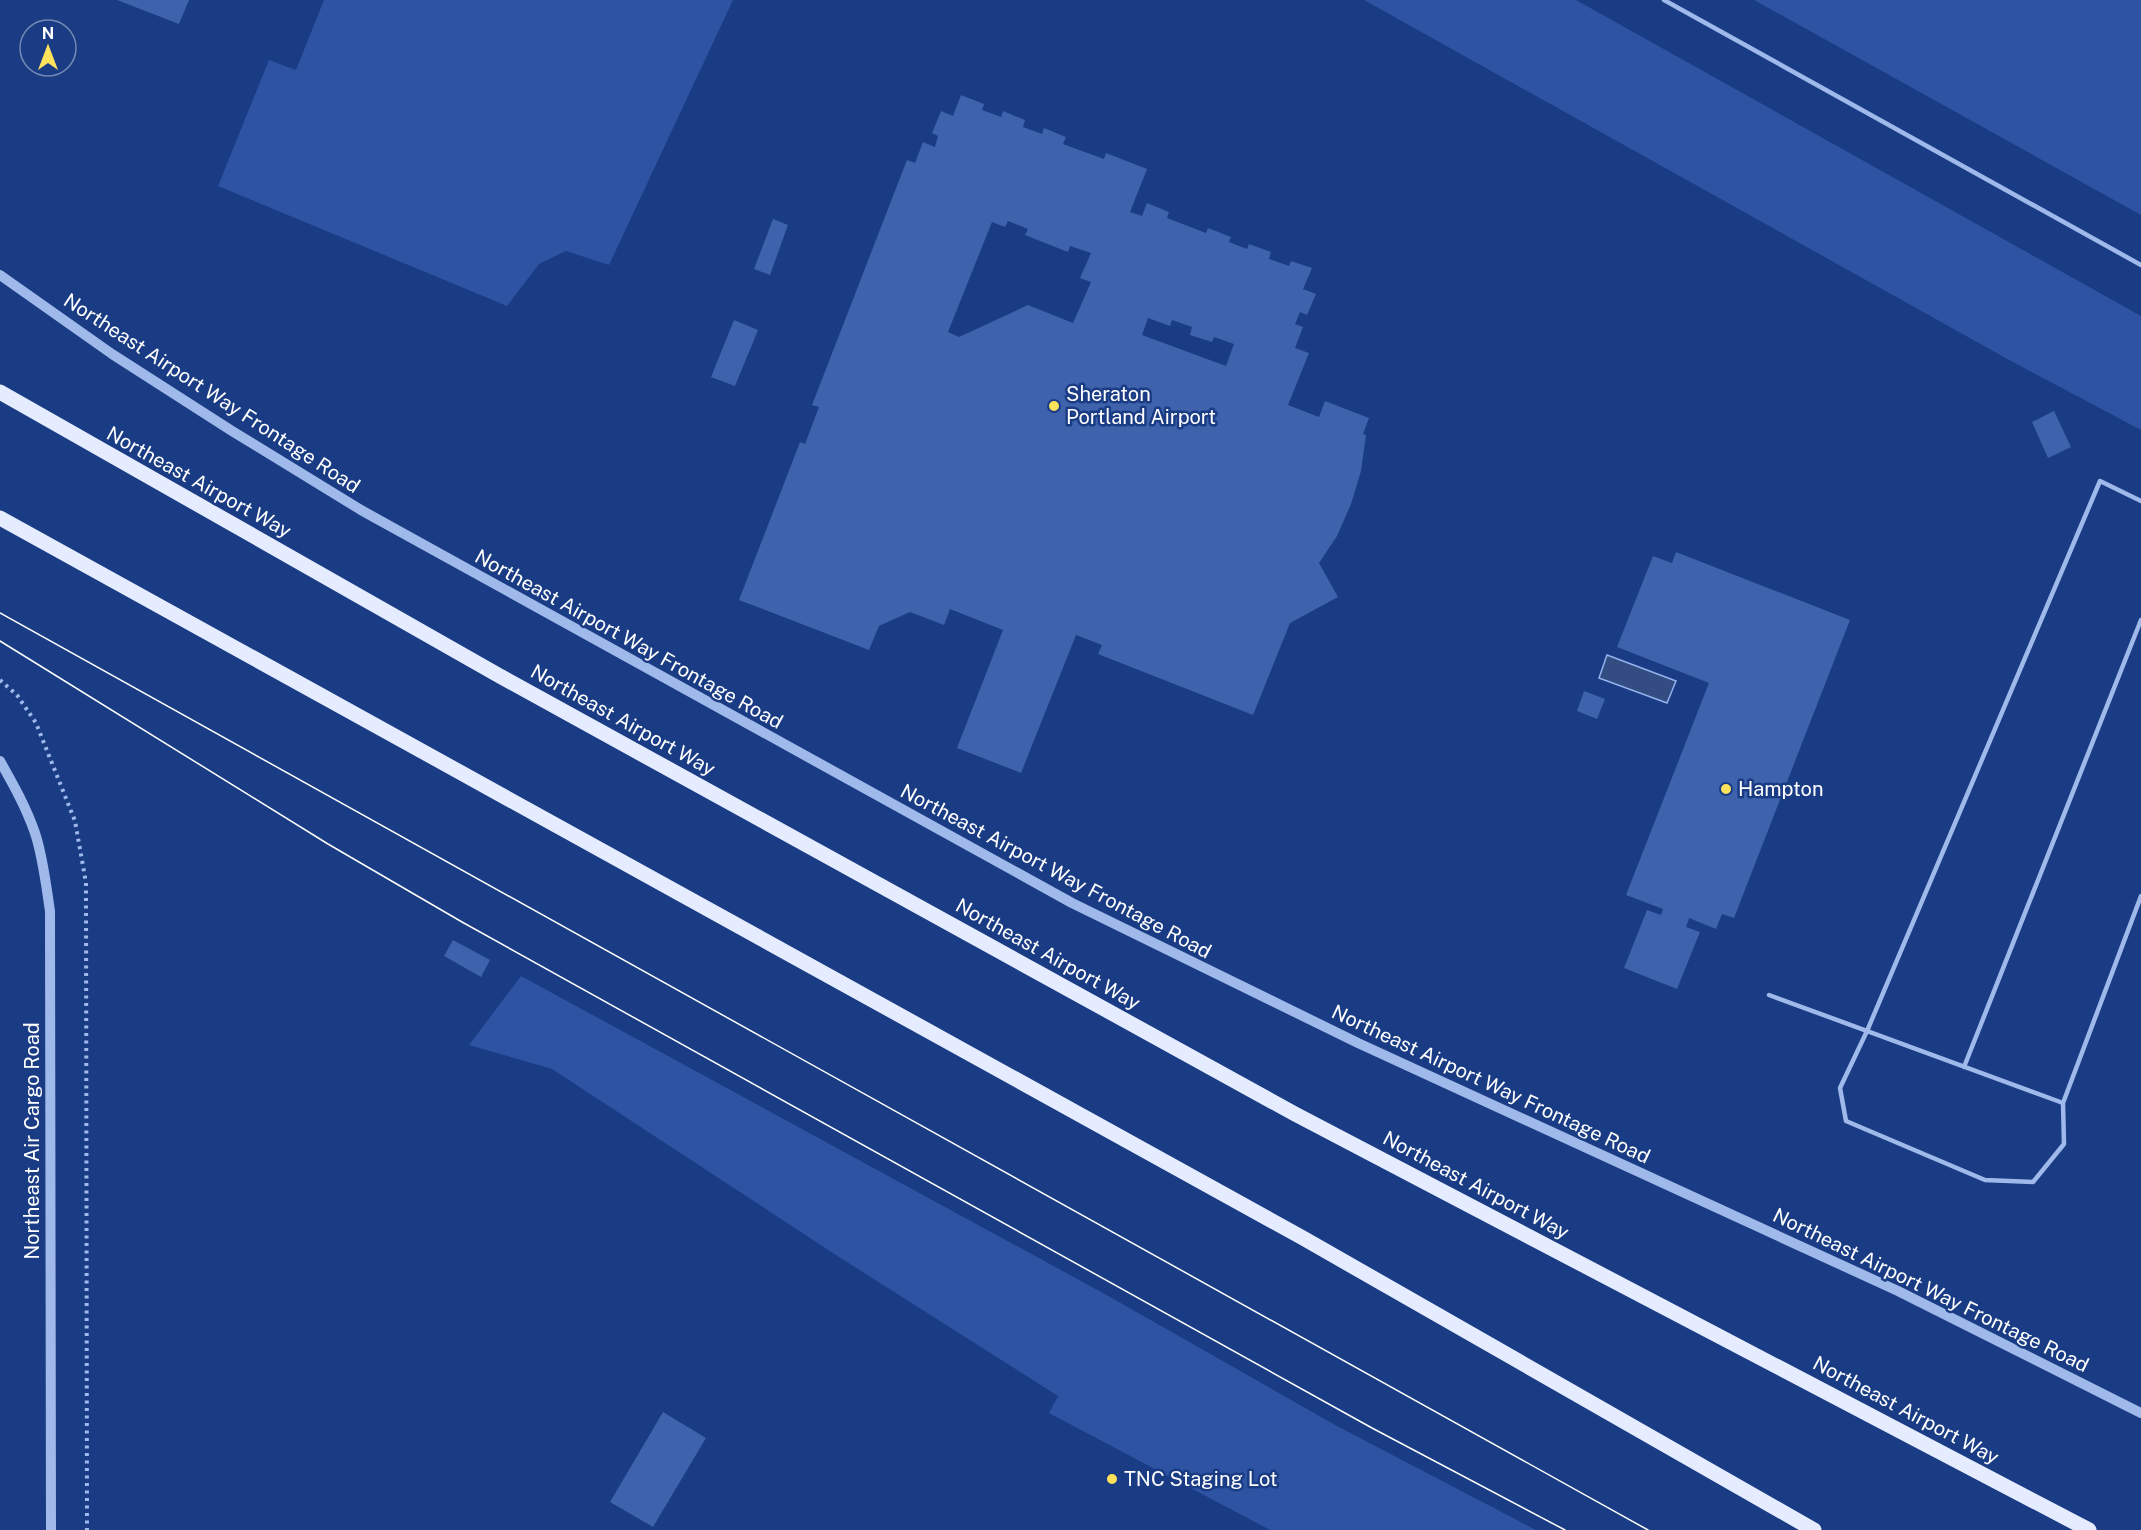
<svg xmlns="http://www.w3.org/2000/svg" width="2141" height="1530" font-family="'Public Sans',sans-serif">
<rect width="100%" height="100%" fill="#1a3c84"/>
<!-- green -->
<path fill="#2d53a2" d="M324 0H733L609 265 566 251 539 264 507 306 218 186 269 60 296 70Z
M1364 0H1576L2141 316V430L2011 361Z
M1754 0H2141V215Z
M521 976 1103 1293 1337 1426 1536 1530H1270L1049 1413 1058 1396 839 1257 552 1069 469 1045Z"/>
<!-- water -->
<path fill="#334c82" stroke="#93b2ed" stroke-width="1.5" d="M1607 655 1676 681 1667 703 1599 678Z"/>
<!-- building -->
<path fill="#3e62ab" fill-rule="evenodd" d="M117 0H189L179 24Z
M961 95 984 104 982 110 1001 117 1003 111 1025 120 1023 127 1042 134 1044 128 1066 137 1063 144 1104 159 1106 153 1147 169 1130 212 1142 216 1147 203 1169 212 1167 218 1206 233 1208 228 1231 237 1229 242 1247 249 1249 244 1271 252 1269 259 1289 266 1291 261 1312 268 1303 289 1316 294 1307 315 1300 312 1295 324 1303 327 1295 348 1309 353 1288 405 1319 417 1325 401 1369 418 1363 434 1366 435 1361 471 1351 504 1337 536 1319 563 1338 597 1290 623 1253 715 1098 654 1102 645 1076 635 1021 773 957 748 1003 630 950 609 944 625 910 612 879 626 869 650 739 600 800 442 805 444 819 407 812 405 907 160 915 163 923 142 935 147 938 136 932 133 941 111 953 116ZM1008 221 1028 229 1025 235 1068 252 1070 246 1091 253 1080 278 1091 282 1073 323 1028 305 959 337 948 332 992 222 1005 227ZM1148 318 1170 326 1172 320 1192 327 1190 335 1212 342 1214 337 1234 344 1226 366 1142 335Z
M773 219 788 225 770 275 754 269Z
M734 320 758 330 735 386 711 377Z
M2054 411 2071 447 2048 458 2032 422Z
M1676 552 1850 620 1734 918 1722 914 1716 929 1689 918 1686 927 1700 932 1677 989 1624 968 1647 910 1661 915 1663 909 1626 895 1709 683 1617 647 1653 556 1672 563Z
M1584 691 1605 699 1597 719 1577 711Z
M453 940 490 960 481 977 444 956Z
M663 1412 706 1438 653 1527 610 1502Z"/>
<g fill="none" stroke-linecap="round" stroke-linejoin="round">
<!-- path -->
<path stroke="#a0b9eb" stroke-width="4" stroke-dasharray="3 4.5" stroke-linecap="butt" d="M0 680 17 695 36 723 75 821 86 883 87 1530"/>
<!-- service -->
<path stroke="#a0b9eb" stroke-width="4.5" d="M1664 0 2141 265
M2141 501 2100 481 1867 1031 1840 1088 1846 1121 1985 1180 2033 1182 2064 1144 2063 1103 2141 896
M1769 995 2063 1103
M1964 1067 2141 620"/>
<!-- tertiary -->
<path stroke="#a0b9eb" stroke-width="10" d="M0 275 112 354 232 431 361 510 1072 903 1358 1043 1898 1291 2141 1413
M0 761C13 784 26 807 35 833 43 857 46 885 50 911L51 1530"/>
<!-- primary -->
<path stroke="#e5ecff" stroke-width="15" d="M0 392 498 675 1295 1114 2089 1530
M0 518 1303 1238 1814 1530"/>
<!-- tram -->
<path stroke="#fff" stroke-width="1.5" d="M0 613 1648 1530
M0 641 328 844 462 922 1372 1428 1565 1530"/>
</g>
<!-- markers -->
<g fill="#fde25c" stroke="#1a3c84" stroke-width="2">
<circle cx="1054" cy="406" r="6"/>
<circle cx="1726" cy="789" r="6"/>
<circle cx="1112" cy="1479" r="6"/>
</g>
<g text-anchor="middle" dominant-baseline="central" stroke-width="5" stroke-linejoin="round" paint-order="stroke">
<!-- street labels -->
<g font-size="20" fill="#fff" stroke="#1a3c84">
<text transform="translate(212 393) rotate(33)">Northeast Airport Way Frontage Road</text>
<text transform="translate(199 482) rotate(29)">Northeast Airport Way</text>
<text transform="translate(629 639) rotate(29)">Northeast Airport Way Frontage Road</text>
<text transform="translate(623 720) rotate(29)">Northeast Airport Way</text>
<text transform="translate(1056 871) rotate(28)">Northeast Airport Way Frontage Road</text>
<text transform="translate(1048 954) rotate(29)">Northeast Airport Way</text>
<text transform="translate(1491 1084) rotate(25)">Northeast Airport Way Frontage Road</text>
<text transform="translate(32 1141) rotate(-90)">Northeast Air Cargo Road</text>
<text transform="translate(1476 1185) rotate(28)">Northeast Airport Way</text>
<text transform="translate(1931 1290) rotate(26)">Northeast Airport Way Frontage Road</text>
<text transform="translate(1906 1410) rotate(28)">Northeast Airport Way</text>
</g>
<!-- poi labels -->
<g font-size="20" fill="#fff" stroke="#1a3c84" text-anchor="start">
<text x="1066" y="394">Sheraton<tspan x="1066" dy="23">Portland Airport</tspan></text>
<text x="1738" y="789">Hampton</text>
<text x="1124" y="1479">TNC Staging Lot</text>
</g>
</g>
<!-- north arrow -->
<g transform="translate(48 48)"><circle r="28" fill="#1a3c84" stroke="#768ab5" stroke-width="1.5"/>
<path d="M0-4.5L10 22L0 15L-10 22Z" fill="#fde25c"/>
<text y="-9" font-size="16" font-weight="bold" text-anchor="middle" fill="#ffffff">N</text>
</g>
</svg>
